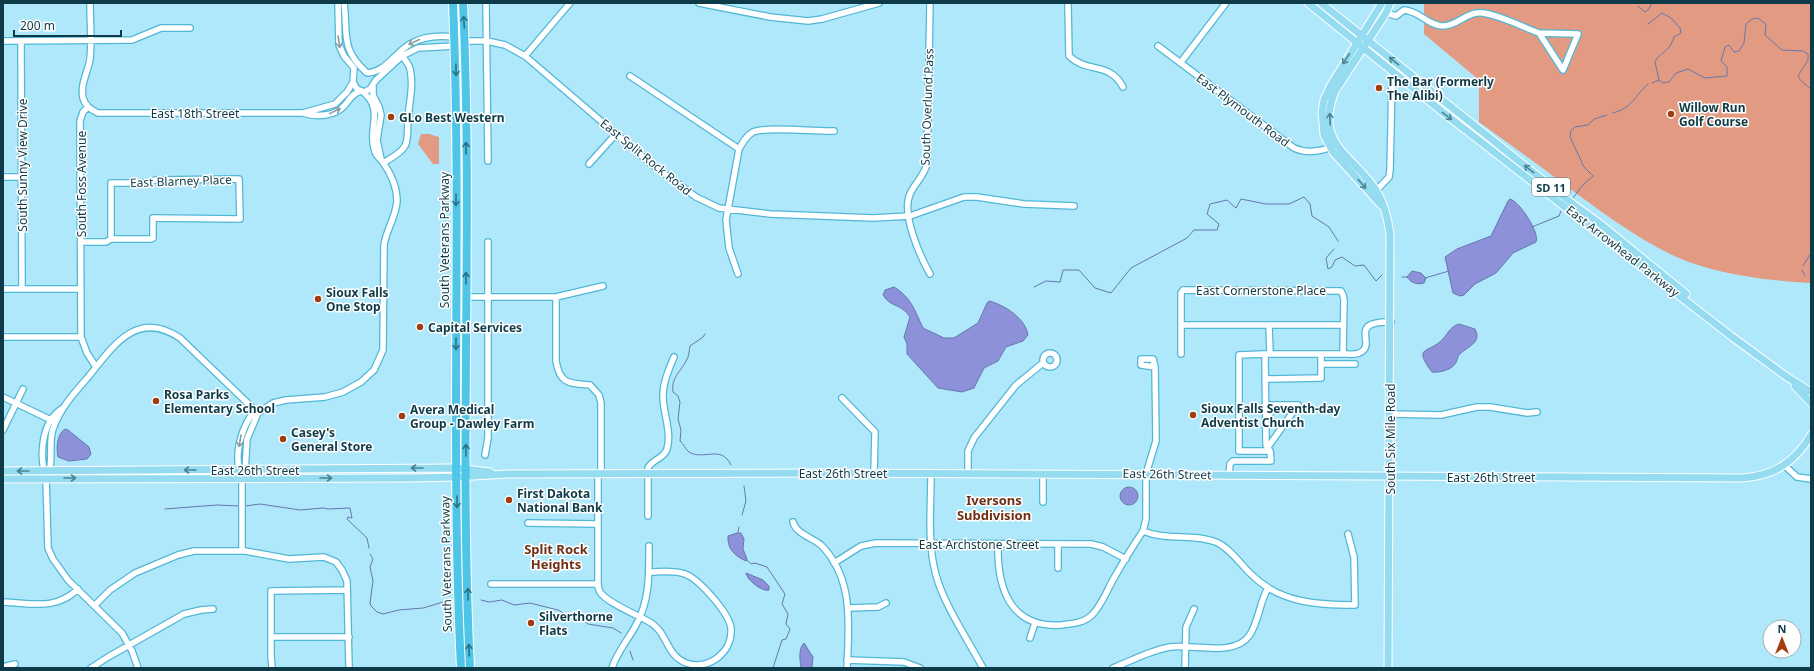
<svg xmlns="http://www.w3.org/2000/svg" width="1814" height="671" font-family="'Noto Sans',sans-serif">
<rect width="100%" height="100%" fill="#b0e8fb"/>
<!-- green -->
<path fill="#e29b82" d="M1424 3H1811V283C1764 280 1715 275 1672 255 1633 236 1599 210 1565 185 1536 163 1508 143 1479 122V80L1424 34Z
M421 134H429L439 137V164H433L418 144Z"/>
<!-- water -->
<path fill="#8d91d9" stroke="#6777ae" d="M1510 199C1520 202 1540 233 1536 242L1513 253 1496 273 1475 284 1464 295 1460 296 1453 293 1445 257 1457 249 1491 236 1508 201Z
M1412 271 1421 273 1426 278 1424 283C1417 285 1411 283 1407 277Z
M894 287C911 297 915 311 923 328L944 338H954L978 323 987 303 989 301C1005 305 1026 319 1028 335L1023 341 1006 347 998 361 984 368 974 388 962 392 938 388 907 354V344L904 337 910 317C901 303 891 308 883 295L885 290Z
M1459 324 1475 329C1482 342 1469 346 1461 353 1457 356 1458 360 1455 364 1451 370 1439 373 1432 372 1412 345 1429 354 1443 339 1449 332 1450 327 1459 324Z
M65 429 68 430 89 447 91 454 87 459 69 461 58 457C56 448 57 434 65 429Z
M1120 496a9 9 0 1 1 18 0a9 9 0 1 1-18 0Z
M737 533H741L744 539 743 549 747 559 746 561C735 556 727 549 728 536Z
M746 573 763 580 769 586V590C762 592 747 580 746 573Z
M804 643 813 657 812 668H801C800 660 798 649 804 643Z"/>
<g fill="none" stroke-linecap="round" stroke-linejoin="round">
<!-- stream -->
<path stroke="#6777ae" stroke-width="1" d="M1638 6 1645 12 1649 9 1652 3
M1648 24 1662 13 1671 18 1680 28 1681 33 1674 37C1668 55 1660 51 1655 62L1659 80 1663 83 1669 82 1676 73 1688 69 1705 78 1727 76V67L1721 61 1725 47 1729 45 1734 52 1739 51 1744 43 1746 24 1752 19 1758 18 1766 24 1765 35 1782 50 1803 51 1808 54V60C1798 78 1792 74 1811 89
M1652 83 1659 80
M1613 113C1634 107 1633 97 1648 84
M1573 198 1583 185 1593 176 1584 167 1570 137 1571 131 1575 127 1588 125 1594 119 1607 115
M1532 227 1559 216 1561 211
M1334 249 1326 258 1328 269 1332 267 1335 260 1342 257 1355 266 1364 265 1376 281 1382 275
M1803 266 1811 253
M1802 270 1805 276
M1402 277H1408
M1425 278 1449 271
M1034 287 1046 281 1060 282 1063 270H1079L1095 288 1111 293 1131 268 1187 238 1194 230H1217L1219 224 1207 214 1210 204 1227 200 1236 208 1241 199 1266 204H1289L1304 197 1310 204 1312 216 1329 227 1338 241
M705 334 703 337 690 346C689 351 689 357 686 361 680 373 671 377 673 392L678 396 680 402 678 419 681 430 680 441C684 444 685 449 689 452 704 461 721 444 731 465
M245 506 260 504 300 510 323 508 328 509 350 508 352 518 348 517 347 519 367 538 369 548
M165 509 217 505 239 506
M742 515 746 501 744 486
M738 532 739 527
M370 554 373 559 370 567 373 581 370 603 371 606 377 612 383 614 399 610 423 608 447 601
M746 559 751 564 755 563 767 567 785 594 782 604 788 614 786 624 790 629 786 639 782 640 773 668
M481 600 489 602 502 600 514 605 530 603 558 610 565 614 577 615 588 624 613 628 621 633
M630 651 633 660"/>
<defs>
<path id="minor" d="M90 3C90 21 92 41 90 59 88 72 80 84 83 98 85 106 91 110 98 113H303C316 117 335 117 345 105 350 99 352 94 361 91
M338 3 339 45 344 56 354 68 353 82 357 89 364 92 370 89 376 80 402 56 418 48 455 46 465 41H487L505 45 525 56 650 163 696 197 719 208 770 214 873 218 910 216 964 197H977L1024 204 1074 206
M344 3C348 34 340 48 366 72
M486 3 488 161
M699 3 770 17 808 21 822 19 879 3
M930 3 927 164C924 176 915 183 910 194 901 214 920 256 930 274
M1068 3 1069 56C1088 74 1109 61 1123 87
M1386 13 1396 16 1404 10C1420 11 1428 26 1443 26 1456 26 1465 14 1477 13 1491 11 1525 28 1539 33
M1539 33 1578 34 1563 70Z
M3 41 132 40 161 28H190
M21 41 22 289
M1158 46 1294 148C1307 154 1322 151 1334 146
M525 56 570 3
M1181 62 1226 3
M368 73C384 71 391 59 403 49 419 35 446 33 465 41
M630 76 739 149
M373 87V95L379 107 381 115 377 140 381 159
M88 107 83 112 80 121 81 337 87 353 96 367
M303 113 335 104 347 92 353 82
M383 163C391 158 400 154 405 146 409 139 407 127 408 119 409 102 414 86 410 69 409 64 405 60 402 56
M589 164 616 134
M3 177H22
M1374 193 1389 177 1390 170 1392 82
M81 242H106L111 239H151L153 238V218L240 219 239 179 155 180 149 183H111V239
M738 274 729 248 726 220 739 149C743 142 746 136 753 132 767 126 816 132 834 131
M3 289H81
M466 297H556L603 286
M556 297V361C560 384 568 383 590 385L599 395 601 403V473
M1181 325H1343
M1269 325 1270 354
M3 337H81
M1043 360a7 7 0 1 1 14 0a7 7 0 1 1-14 0Z
M1181 354V293L1183 290 1341 291 1343 295 1344 300 1343 354C1348 354 1355 355 1359 353 1379 345 1345 321 1391 322
M1265 354H1343
M1321 364H1355
M1265 379 1321 378V354
M3 397 53 421
M842 398 875 432 874 473
M1265 405H1298L1268 447
M63 408C41 421 39 456 46 478L48 548 53 559 68 580 122 633 132 651 138 668
M1390 414 1441 415 1477 407H1490L1527 413 1537 412
M1266 419 1276 405
M3 430 23 389
M485 455 488 438V242
M1785 466 1797 477 1811 479
M245 472 247 439 258 413
M598 473V583C598 586 598 589 600 592 606 602 635 614 646 620 669 631 664 654 686 663 709 671 733 652 731 628 729 613 699 579 685 574 674 570 660 572 649 572
M48 474C54 462 48 443 53 429 60 408 75 392 89 376 113 346 137 309 180 338L258 413
M931 474C931 506 927 543 936 575 944 605 968 640 983 668
M968 474V451L974 438 1016 385 1043 363
M1229 475 1230 464 1233 461H1271L1270 451 1266 445 1265 354 1239 355V451H1270
M1043 502V475
M648 516V468C652 459 664 459 667 449 672 432 663 413 663 396 663 382 669 369 674 357
M793 522C796 534 813 538 821 545 854 578 849 625 847 668
M528 523 598 524
M1143 531C1167 541 1193 533 1216 542 1230 548 1241 565 1252 575 1280 603 1318 605 1355 605L1354 557 1348 534
M998 544C997 587 1009 628 1061 625 1071 624 1084 623 1092 615 1102 605 1107 590 1114 578 1123 562 1133 546 1143 531L1146 519V474L1156 441 1155 367 1153 359H1141V365L1155 367
M242 551V478C233 457 240 432 252 414L258 413 273 403 286 400 325 397 343 392 361 382 374 370 383 350 384 245C386 230 396 217 397 201 397 187 390 172 382 161 378 157 375 154 374 148 368 126 385 110 362 91
M834 563 861 546 876 543 1091 544 1103 547 1126 559
M1058 568V544
M491 584H598
M3 602C32 603 55 611 78 589
M95 605 110 590 135 573 178 555 194 551H245L289 559 324 557 336 562 342 570 347 581 349 668
M848 608 878 607 886 603
M271 637H349
M1030 638 1035 623
M847 660 904 662 920 668
M3 667 15 664
M91 668 108 657 184 614 201 610 213 609
M272 668 271 655V591L347 590
M612 668C617 652 628 640 636 625 650 600 649 574 649 546
M1113 668C1131 661 1151 650 1170 647 1193 644 1234 657 1249 636 1259 622 1259 603 1268 588
M1185 668 1186 627 1194 609"/>
<path id="major" d="M1308 3 1445 114 1731 336 1787 377 1811 392
M1321 3 1574 205 1599 223 1686 294
M1381 205 1333 152 1324 135 1322 112 1324 100 1331 85 1382 3
M1795 386 1811 403
M3 471 456 468 490 472
M3 479 410 478 456 477 507 474 818 473 1742 478C1774 476 1795 462 1811 435
M1388 668 1390 234C1388 219 1384 203 1376 190 1351 153 1314 145 1335 91L1386 13 1390 3"/>
<path id="highway" d="M453 3C462 225 450 447 461 668
M463 3C473 224 459 447 470 668"/>
</defs>
<!-- minor casing -->
<use href="#minor" stroke="#50b7d6" stroke-width="8"/>
<!-- major casing -->
<use href="#major" stroke="#fff" stroke-width="9"/>
<!-- highway casing -->
<use href="#highway" stroke="#fff" stroke-width="10"/>
<!-- minor -->
<use href="#minor" stroke="#fff" stroke-width="5.5"/>
<!-- major -->
<use href="#major" stroke="#95dcf1" stroke-width="7"/>
<!-- highway -->
<use href="#highway" stroke="#4fc5e8" stroke-width="8"/>
</g>
<!-- one-way arrows -->
<defs><path id="oneway-shaft" d="M-6 0H5M1.5-3L5.5 0L1.5 3" fill="none" stroke-width="1.6" stroke-linecap="round" stroke-linejoin="round"/></defs>
<g stroke="#297288">
<use href="#oneway-shaft" transform="translate(464 22) rotate(-93)"/>
<use href="#oneway-shaft" transform="translate(456 70) rotate(89)"/>
<use href="#oneway-shaft" transform="translate(466 148) rotate(-90)"/>
<use href="#oneway-shaft" transform="translate(456 200) rotate(90)"/>
<use href="#oneway-shaft" transform="translate(466 278) rotate(-90)"/>
<use href="#oneway-shaft" transform="translate(456 344) rotate(90)"/>
<use href="#oneway-shaft" transform="translate(466 450) rotate(-90)"/>
<use href="#oneway-shaft" transform="translate(457 502) rotate(90)"/>
<use href="#oneway-shaft" transform="translate(468 594) rotate(-91)"/>
<use href="#oneway-shaft" transform="translate(469 650) rotate(-92)"/>
</g>
<g stroke="#879da4">
<use href="#oneway-shaft" transform="translate(339 42) rotate(81)"/>
<use href="#oneway-shaft" transform="translate(414 42) rotate(155)"/>
<use href="#oneway-shaft" transform="translate(335 111) rotate(-26)"/>
<use href="#oneway-shaft" transform="translate(240 441) rotate(99)"/>
</g>
<g stroke="#4b8394">
<use href="#oneway-shaft" transform="translate(1346 59) rotate(124)"/>
<use href="#oneway-shaft" transform="translate(1394 61) rotate(-141)"/>
<use href="#oneway-shaft" transform="translate(1447 116) rotate(38)"/>
<use href="#oneway-shaft" transform="translate(1330 119) rotate(-92)"/>
<use href="#oneway-shaft" transform="translate(1529 169) rotate(-142)"/>
<use href="#oneway-shaft" transform="translate(1362 184) rotate(50)"/>
<use href="#oneway-shaft" transform="translate(417 468) rotate(180)"/>
<use href="#oneway-shaft" transform="translate(190 470) rotate(180)"/>
<use href="#oneway-shaft" transform="translate(23 471) rotate(180)"/>
<use href="#oneway-shaft" transform="translate(70 478)"/>
<use href="#oneway-shaft" transform="translate(326 478)"/>
</g>
<!-- markers -->
<g fill="#a23d10" stroke="#fefefe" stroke-width="1.5">
<circle cx="1379" cy="88" r="4"/>
<circle cx="1671" cy="114" r="4"/>
<circle cx="391" cy="117" r="4"/>
<circle cx="318" cy="299" r="4"/>
<circle cx="420" cy="327" r="4"/>
<circle cx="156" cy="401" r="4"/>
<circle cx="1193" cy="415" r="4"/>
<circle cx="402" cy="416" r="4"/>
<circle cx="283" cy="439" r="4"/>
<circle cx="509" cy="500" r="4"/>
<circle cx="531" cy="623" r="4"/>
</g>
<g text-anchor="middle" dominant-baseline="central" stroke-width="3" stroke-linejoin="round" paint-order="stroke">
<!-- shield labels -->
<rect fill="#fefefe" stroke="#57767f" stroke-width="1" x="1532" y="178" width="38" height="18" rx="3"/>
<g font-size="11" font-weight="bold" fill="#0f3b48">
<text x="1551" y="187">SD 11</text>
</g>
<!-- poi labels -->
<g font-size="12" font-weight="bold" fill="#0f3b48" stroke="#fefefe" text-anchor="start">
<text x="1387" y="81">The Bar (Formerly<tspan x="1387" dy="14">The Alibi)</tspan></text>
<text x="1679" y="107">Willow Run<tspan x="1679" dy="14">Golf Course</tspan></text>
<text x="399" y="117">GLo Best Western</text>
<text x="326" y="292">Sioux Falls<tspan x="326" dy="14">One Stop</tspan></text>
<text x="428" y="327">Capital Services</text>
<text x="164" y="394">Rosa Parks<tspan x="164" dy="14">Elementary School</tspan></text>
<text x="1201" y="408">Sioux Falls Seventh-day<tspan x="1201" dy="14">Adventist Church</tspan></text>
<text x="410" y="409">Avera Medical<tspan x="410" dy="14">Group - Dawley Farm</tspan></text>
<text x="291" y="432">Casey's<tspan x="291" dy="14">General Store</tspan></text>
<text x="517" y="493">First Dakota<tspan x="517" dy="14">National Bank</tspan></text>
<text x="539" y="616">Silverthorne<tspan x="539" dy="14">Flats</tspan></text>
</g>
<!-- street labels -->
<g font-size="12" fill="#0f3b48" stroke="#fefefe">
<text transform="translate(927 107) rotate(-88)">South Overlund Pass</text>
<text transform="translate(1243 110) rotate(37)">East Plymouth Road</text>
<text x="195" y="113">East 18th Street</text>
<text transform="translate(646 157) rotate(39)">East Split Rock Road</text>
<text transform="translate(22 165) rotate(-90)">South Sunny View Drive</text>
<text transform="translate(181 181) rotate(-2)">East Blarney Place</text>
<text transform="translate(81 184) rotate(-90)">South Foss Avenue</text>
<text transform="translate(444 240) rotate(-90)">South Veterans Parkway</text>
<text transform="translate(1623 251) rotate(38)">East Arrowhead Parkway</text>
<text x="1261" y="290">East Cornerstone Place</text>
<text transform="translate(1390 439) rotate(-90)">South Six Mile Road</text>
<text x="255" y="470">East 26th Street</text>
<text x="843" y="473">East 26th Street</text>
<text transform="translate(1167 474) rotate(1)">East 26th Street</text>
<text x="1491" y="477">East 26th Street</text>
<text x="979" y="544">East Archstone Street</text>
<text transform="translate(446 564) rotate(-91)">South Veterans Parkway</text>
</g>
<!-- neighbourhood labels -->
<g font-size="13" font-weight="bold" fill="#702f15" stroke="#fefefe">
<text x="994" y="500">Iversons<tspan x="994" dy="15">Subdivision</tspan></text>
<text x="556" y="549">Split Rock<tspan x="556" dy="15">Heights</tspan></text>
</g>
</g>
<!-- border -->
<rect width="1814" height="671" fill="none" stroke="#0f3b48" stroke-width="8"/>
<!-- north arrow -->
<g transform="translate(1782 639)"><circle r="19" fill="#fefefe" stroke="#9eb0b5"/>
<path d="M0-3L7 15L0 10L-7 15Z" fill="#a23d10"/>
<text y="-6" font-size="11" font-weight="bold" text-anchor="middle" fill="#0f3b48">N</text>
</g>
<!-- scale -->
<path d="M14 30v6h107v-6" fill="none" stroke="#0f3b48" stroke-width="2"/>
<text x="20" y="30" font-size="12" fill="#0f3b48" stroke="#fefefe" stroke-width="3" paint-order="stroke">200 m</text>
</svg>
